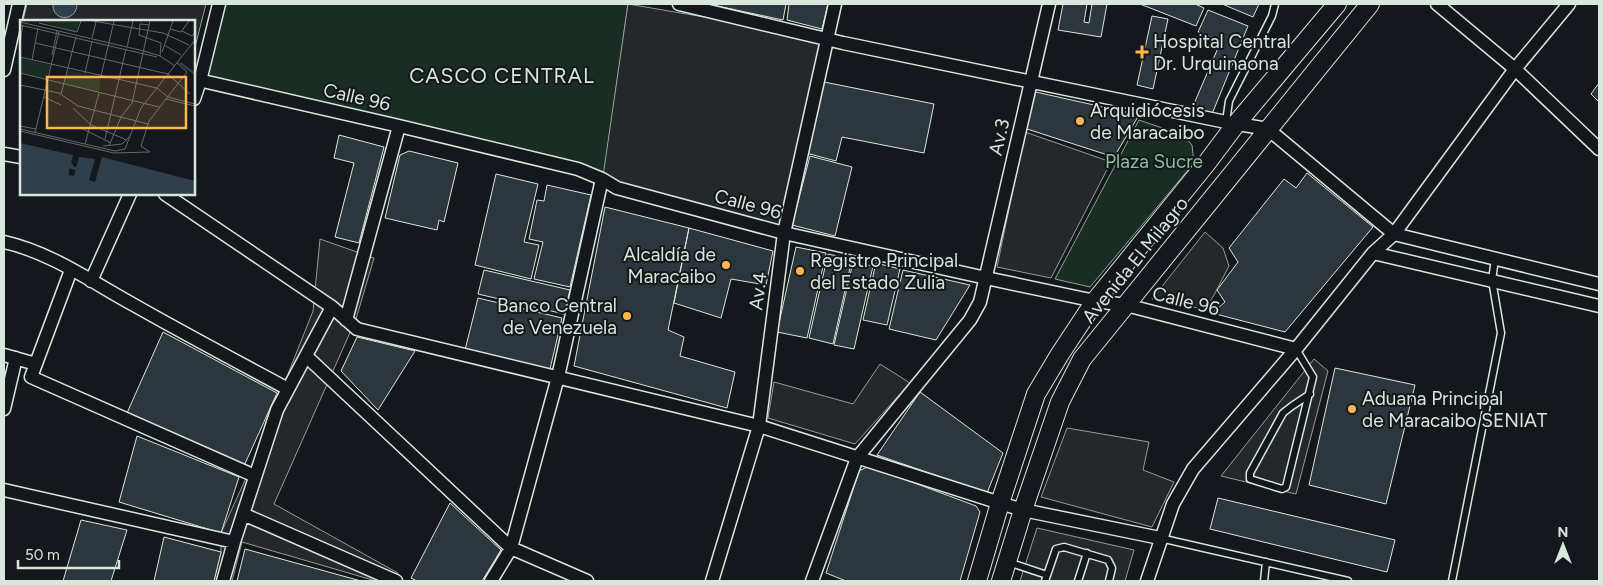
<svg xmlns="http://www.w3.org/2000/svg" width="1603" height="585" font-family="Figtree,sans-serif">
<rect width="100%" height="100%" fill="#14181c"/>
<!-- green -->
<path fill="#1a2d24" stroke="#939e99" d="M219 4H628L604 174 201 81Z
M1139 120 1183 135 1192 145 1194 163 1090 287 1055 279Z"/>
<!-- parking -->
<path fill="#24282b" stroke="#939e99" d="M27 4H206L194 51V21H23Z
M628 4 827 38 784 233 602 183Z
M1025 132 1111 162 1051 278 997 267Z
M1205 232 1223 248 1229 266 1213 297 1203 309 1152 299Z
M320 239 374 258 356 319 274 504 398 573 393 581H376L242 542 232 581H214L221 552V533L251 467 313 311Z
M1314 359 1328 371 1296 494 1221 476Z
M880 364 910 383 855 444 768 418 774 382 853 404Z
M1067 428 1149 442 1143 470 1174 482 1152 527 1041 497Z
M1037 528 1134 550 1125 581H1020Z"/>
<!-- water -->
<path fill="#2f3f4d" stroke="#939e99" d="M53 4H77C77 22 52 22 53 4Z"/>
<!-- building -->
<path fill="#2c363c" stroke="#d8e6dc" d="M708 4H786L783 20Z
M789 4H828L822 29 787 20Z
M1063 4H1087L1084 22 1089 23 1092 4H1107L1101 37 1058 30Z
M1140 4H1195L1204 8 1196 26Z
M1222 4H1259L1253 17Z
M1208 10 1248 26 1212 114 1193 106 1221 41 1198 32Z
M1152 16 1168 19 1153 89 1137 85Z
M824 82 934 104 924 153 842 137 836 161 806 153Z
M1599 83V102L1591 94Z
M1031 91 1139 115 1114 157 1024 128Z
M339 135 384 147 359 243 335 237 354 163 334 158Z
M409 151 458 163 444 222 439 220 437 230 385 218 400 155Z
M810 156 852 167 835 236 792 225Z
M1307 173 1373 227 1285 332 1212 313 1225 302 1217 290 1238 262 1229 248 1284 179 1296 188Z
M496 174 538 184 524 242 539 245 531 279 475 265Z
M547 185 591 195 570 287 534 279 543 242 529 239 537 200 544 201Z
M605 207 689 228 668 330 684 337 680 356 735 372 727 408 574 366Z
M689 228 773 251 766 285 731 279 721 318 674 303Z
M796 247 826 253 807 338 777 332Z
M828 254 852 259 833 344 809 338Z
M853 262 873 266 854 349 834 345Z
M876 263 900 269 887 325 863 320Z
M484 270 570 290 564 314 478 294Z
M903 270 970 285 936 340 889 329Z
M478 298 562 318 550 369 465 350Z
M163 332 277 393 244 466 127 413Z
M357 337 415 351 378 410 341 371Z
M1335 368 1415 385 1386 504 1309 485Z
M920 392 1003 453 987 493 877 455Z
M137 436 239 477 221 533 119 502Z
M869 466 976 506 980 512 960 581H846L826 573 859 471Z
M1218 498 1395 540 1387 572 1210 529Z
M450 503 501 550 482 581H417L411 578Z
M81 520 127 530 111 581H63Z
M164 537 221 552 214 581H154Z
M245 549 361 581H237Z"/>
<g fill="none" stroke-linecap="round" stroke-linejoin="round">
<defs>
<path id="lane" d="M1226 122 1229 101 1272 16 1275 4
M1296 349 1313 377 1286 487 1282 489 1250 479V473L1283 413 1292 406 1310 394
M1160 538 1348 581
M1008 562 1047 575
M1045 581 1056 549 1064 547 1108 560 1112 568 1109 581
M1078 581 1087 553
M1264 581 1266 562
M1452 581 1501 333 1492 280 1495 259"/>
<path id="street" d="M679 4 843 43 1226 122 1268 129 1394 234 1599 284
M1437 4 1515 69 1599 149
M4 70 19 4
M194 79 399 126 578 169 602 179 617 188 784 233 986 278 1095 301 1126 305 1296 349
M194 99 200 81 219 4
M4 154 21 157
M165 194 332 307 357 329 759 426 1000 503 1023 510 1160 538
M4 242C50 252 92 282 134 305 185 334 236 361 288 389
M1373 253 1599 306
M71 270 31 377 255 476
M91 281 130 194
M346 320 399 126
M4 355 36 364
M306 356 511 548 587 581
M4 409 16 358
M4 490 234 542
M243 514 396 581
M223 581 234 542 277 410 332 307
M491 581 511 548 558 377 602 179
M712 581 759 426 784 233 835 4
M812 581 857 458 970 320 980 302 1049 4
M1147 581 1173 504 1193 469 1296 349 1373 253 1394 234 1515 69 1569 4"/>
<path id="secondary" d="M977 581 1000 503 1036 394 1060 354 1095 301 1206 164 1236 124 1337 4
M1001 581 1023 510 1060 402 1082 359 1370 4"/>
</defs>
<!-- lane casing -->
<use href="#lane" stroke="#d8e6dc" stroke-width="9"/>
<!-- street casing -->
<use href="#street" stroke="#d8e6dc" stroke-width="15"/>
<!-- secondary casing -->
<use href="#secondary" stroke="#d8e6dc" stroke-width="20"/>
<!-- lane -->
<use href="#lane" stroke="#14181c" stroke-width="6"/>
<!-- street -->
<use href="#street" stroke="#14181c" stroke-width="12"/>
<!-- secondary -->
<use href="#secondary" stroke="#14181c" stroke-width="18"/>
</g>
<!-- markers -->
<g fill="#ffb74d" stroke="#14181c" stroke-width="2">
<path d="M1139.5 44.5h5v5h5v5h-5v5h-5v-5h-5v-5h5z"/>
<circle cx="1080" cy="121" r="5"/>
<circle cx="726" cy="265" r="5"/>
<circle cx="800" cy="271" r="5"/>
<circle cx="627" cy="316" r="5"/>
<circle cx="1352" cy="409" r="5"/>
</g>
<g text-anchor="middle" dominant-baseline="central" stroke-width="4" stroke-linejoin="round" paint-order="stroke">
<!-- poi labels -->
<g font-size="19" fill="#d8e6dc" stroke="#14181c" text-anchor="start">
<text x="1153" y="41">Hospital Central<tspan x="1153" dy="22">Dr. Urquinaona</tspan></text>
<text x="1090" y="110">Arquidiócesis<tspan x="1090" dy="22">de Maracaibo</tspan></text>
<text x="716" y="254" text-anchor="end">Alcaldía de<tspan x="716" dy="22">Maracaibo</tspan></text>
<text x="810" y="260">Registro Principal<tspan x="810" dy="22">del Estado Zulia</tspan></text>
<text x="617" y="305" text-anchor="end">Banco Central<tspan x="617" dy="22">de Venezuela</tspan></text>
<text x="1362" y="398">Aduana Principal<tspan x="1362" dy="22">de Maracaibo SENIAT</tspan></text>
</g>
<!-- street labels -->
<g font-size="19" fill="#d8e6dc" stroke="#14181c">
<text transform="translate(357 97) rotate(13)">Calle 96</text>
<text transform="translate(999 137) rotate(-77)">Av.3</text>
<text transform="translate(748 204) rotate(15)">Calle 96</text>
<text transform="translate(1135 260) rotate(-51)">Avenida El Milagro</text>
<text transform="translate(758 291) rotate(-83)">Av.4</text>
<text transform="translate(1186 301) rotate(14)">Calle 96</text>
</g>
<!-- park labels -->
<g font-size="19" fill="#8ac095" stroke="#14181c">
<text x="1154" y="161">Plaza Sucre</text>
</g>
<!-- quarter labels -->
<g font-size="21" letter-spacing="1" fill="#d8e6dc" stroke="#14181c">
<text x="502" y="75">CASCO CENTRAL</text>
</g>
</g>
<!-- overview -->
<g transform="translate(20 20)">
<rect width="175" height="175" fill="#14181c"/>
<path d="M20 1H60L56 12ZM0 38 30 45 27 59 0 53ZM48 50 81 57 79 72 44 64Z" fill="#1a2d24"/>
<path d="M0 123 53 135 48 155 54 156 59 137 75 139 69 160 75 162 82 137 175 161V174H0Z" fill="#2f3f4d"/>
<path fill="none" stroke="#2f3f4d" stroke-width="2.5" d="M160 43 175 54M54 148 58 149 56 165 61 174M32 174 39 138 49 141 53 148 48 146 45 174"/>
<path fill="none" stroke="#626a69" stroke-width="1" d="M73 1 143 13 169 25M0 2 124 31 140 36 155 46M19 3 57 12 61 1M0 5 137 37M129 5 120 4 119 15 141 23 140 36M150 9 161 12 169 1M162 11 172 16 175 12M72 18 76 2M0 22 3 5M15 23 148 54 170 74M144 25 161 35M107 27 113 1M142 32 153 1M32 35 37 11M0 37 137 68 148 77 175 84M12 40 18 8M0 53 139 87M65 53 72 21M81 56 94 1M0 65 39 73 58 86 128 104M41 74 56 17M24 77 41 85M146 79 175 86M53 88 71 105 107 120M0 106 16 109M61 108 91 123M0 109 95 131 105 129 121 88 175 20M0 111 94 133 130 132 121 126 129 101 167 52 157 43M15 113 39 12M85 119 106 29M65 124 79 73M83 126 102 124 109 117M89 126 101 97 112 83 130 1"/>
<path fill="#ffb74d" fill-opacity="0.15" stroke="#ffb74d" stroke-width="2.5" d="M27 57H166V108H27Z"/>
<rect width="175" height="175" fill="none" stroke="#d8e6dc" stroke-width="2.5"/>
</g>
<!-- border -->
<rect width="1603" height="585" fill="none" stroke="#d8e6dc" stroke-width="10"/>
<!-- north arrow -->
<g transform="translate(1563 545)" stroke="#14181c" stroke-width="4" paint-order="stroke">
<path d="M0-4L9 19L0 12L-9 19Z" fill="#d8e6dc"/>
<text y="-8" font-size="14" font-weight="bold" text-anchor="middle" fill="#d8e6dc">N</text>
</g>
<!-- scale -->
<path d="M18 560v8h101v-8" fill="none" stroke="#d8e6dc" stroke-width="2.5"/>
<text x="25" y="560" font-size="15" fill="#d8e6dc" stroke="#14181c" stroke-width="4" paint-order="stroke">50 m</text>
</svg>
